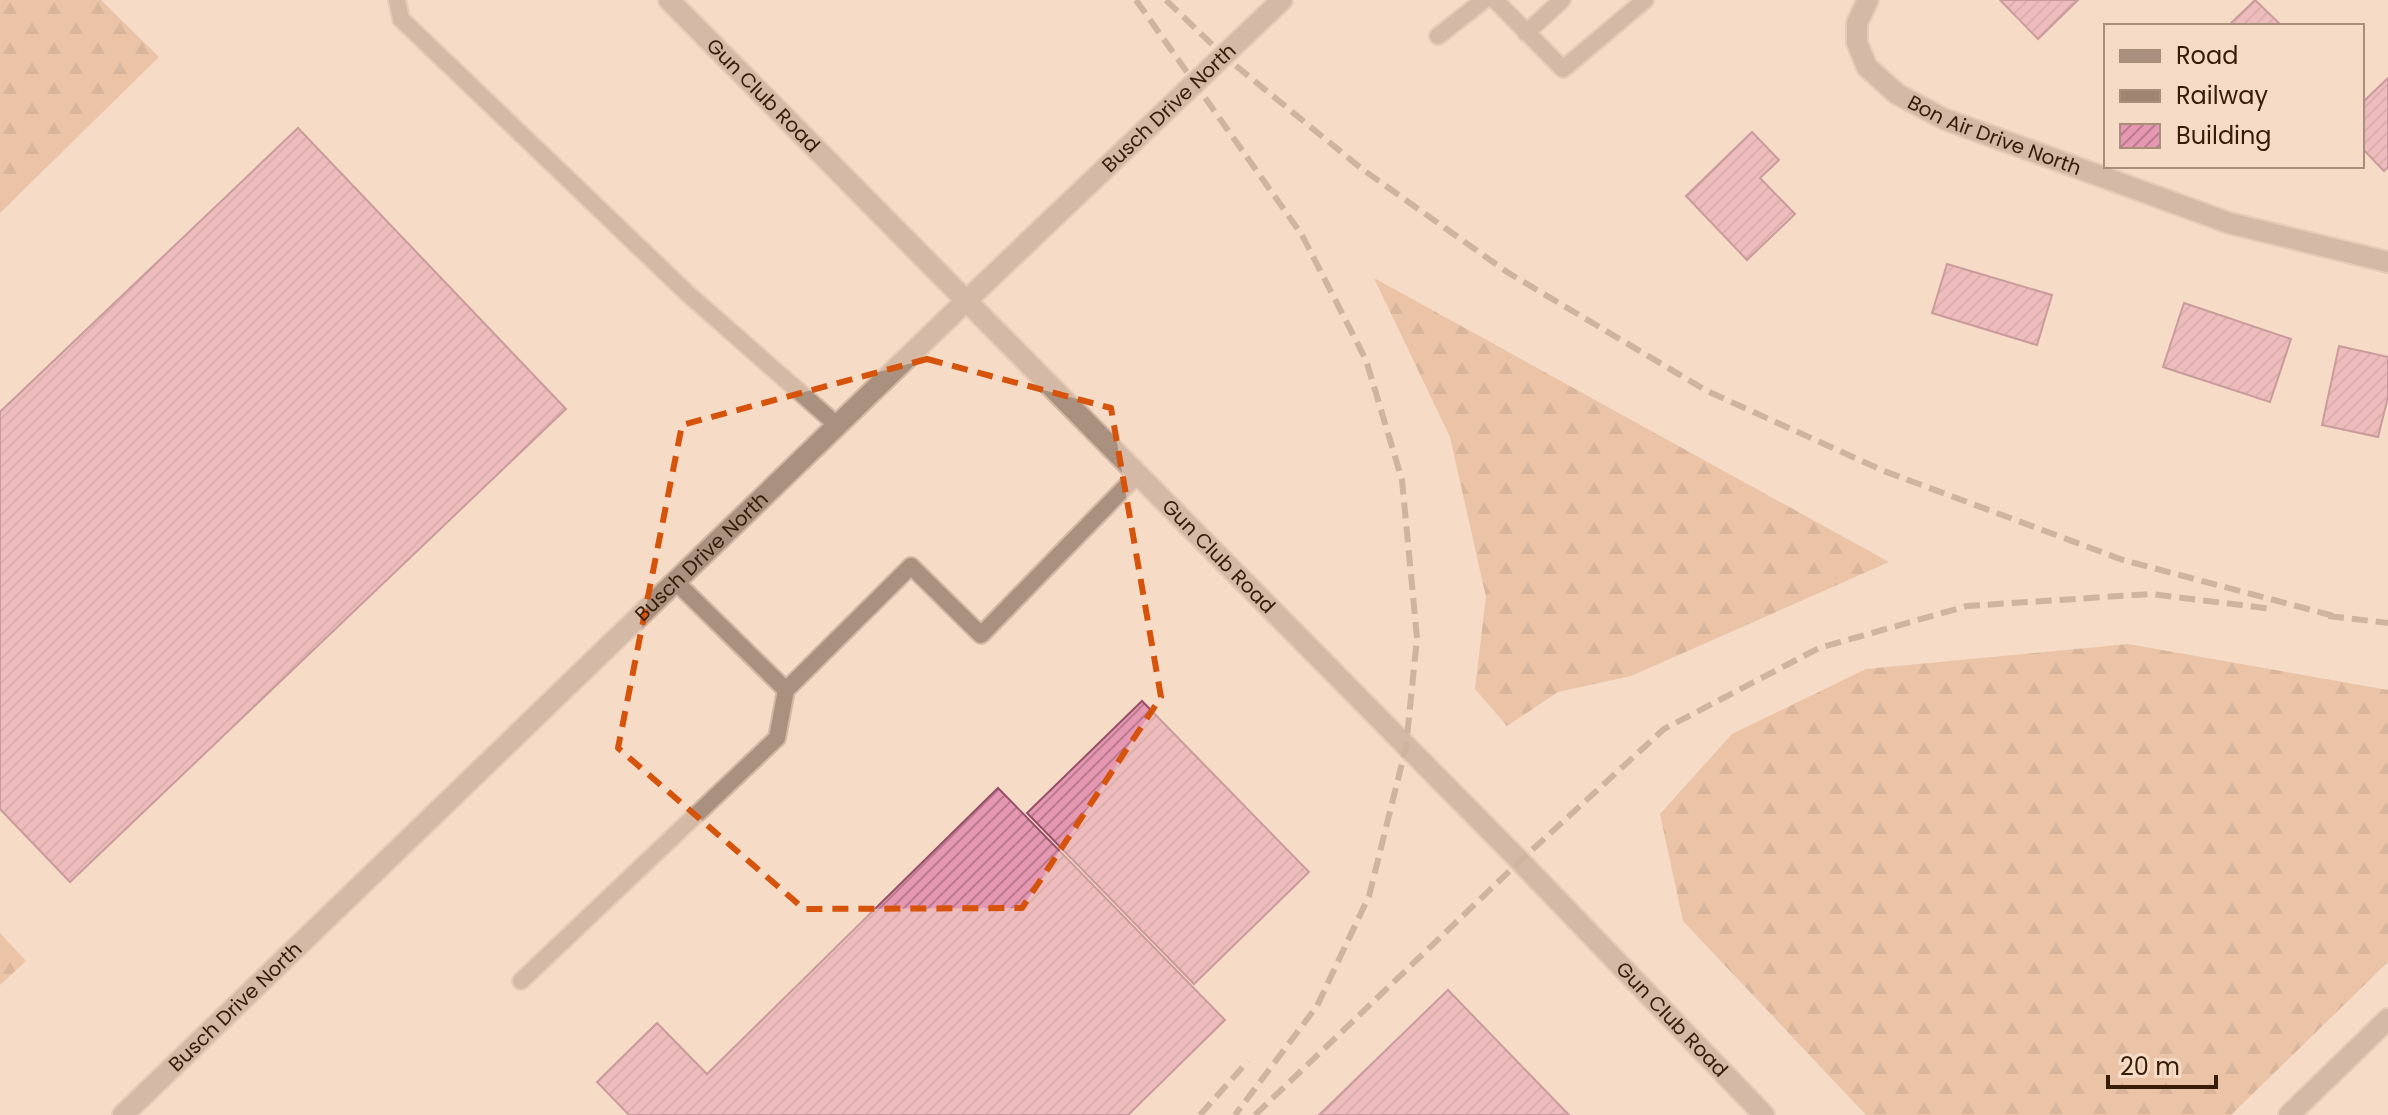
<svg xmlns="http://www.w3.org/2000/svg" width="2388" height="1115" font-family="Poppins,sans-serif">
<defs>
<pattern id="forest-firs" width="22" height="20" patternUnits="userSpaceOnUse" patternTransform="scale(2)"><rect width="22" height="20" fill="#dda880"/><path d="M5 1l3.5 6h-7zM16 11l3.5 6h-7z" fill="#b48867"/></pattern>
<pattern id="building-hatch" width="6" height="6" patternUnits="userSpaceOnUse" patternTransform="scale(2)"><rect width="6" height="6" fill="#e697b1"/><path d="M-1 1l2-2M0 6l6-6M5 7l2-2" fill="none" stroke="#bb7b8e"/></pattern>
</defs>
<rect width="100%" height="100%" fill="#f6dbc7"/>
<!-- forest -->
<path fill="url(#forest-firs)" d="M0 0H101L159 57 0 213Z
M1374 278 1889 562 1631 676 1558 692 1507 726 1475 689 1486 597 1450 437Z
M2128 644 2388 690V962L2231 1115H1866L1683 921 1660 814 1732 734 1866 669Z
M0 933 26 961 0 985Z"/>
<!-- building -->
<path fill="url(#building-hatch)" stroke="#964f69" stroke-width="2" d="M2000 0H2078L2038 39Z
M2255 0 2282 26H2228Z
M2388 78V167L2384 171 2362 148V103Z
M298 128 566 409 70 882 0 809V412Z
M1752 132 1779 160 1760 178 1795 214 1747 260 1686 196Z
M1947 264 2052 295 2037 345 1932 313Z
M2184 303 2291 339 2270 402 2163 367Z
M2339 346 2388 357V397L2378 437 2322 425Z
M1142 701 1309 872 1194 984 1027 813Z
M998 788 1225 1020 1128 1115H629L597 1082 657 1023 707 1074Z
M1448 990 1569 1115H1319Z"/>
<g fill="none" stroke-linecap="round" stroke-linejoin="round">
<defs>
<path id="service" d="M397 0 401 19 687 293 837 425
M1495 0 1563 69 1645 0
M1526 33 1562 0
M1438 36 1484 0
M675 581 786 690 911 566 981 635 1138 474
M521 981 777 738 786 690"/>
<g id="minor">
<path id="s1" d="M669 0 1520 861 1764 1115"/>
<path id="s2" d="M1868 0 1857 23V43L1867 67 1897 94 1944 119 2229 223 2388 262"/>
<path d="M2289 1115 2388 1019"/>
</g>
<g id="tertiary">
<path id="s3" d="M123 1115 965 302 1282 0"/>
</g>
</defs>
<!-- service casing -->
<use href="#service" stroke="#d3b9a5" stroke-width="20"/>
<!-- minor casing -->
<use href="#minor" stroke="#d3b9a5" stroke-width="24"/>
<!-- tertiary casing -->
<use href="#tertiary" stroke="#d3b9a5" stroke-width="24"/>
<!-- service -->
<use href="#service" stroke="#aa917f" stroke-width="16"/>
<!-- minor -->
<use href="#minor" stroke="#aa917f" stroke-width="20"/>
<!-- tertiary -->
<use href="#tertiary" stroke="#aa917f" stroke-width="20"/>
<!-- rail -->
<path stroke="#9f8571" stroke-width="6" stroke-dasharray="16 8" stroke-linecap="butt" d="M1136 0 1302 235 1366 360 1402 480 1417 638 1406 747 1369 896 1317 1006 1235 1115
M1166 0 1224 56 1362 169 1507 272 1707 391 1884 471 2123 560 2338 617
M2328 616 2388 623
M1200 1115 1248 1061
M1255 1115 1520 861 1664 729 1819 648 1967 606 2151 594 2273 609"/>
</g>
<!-- marked area -->
<path d="M0 0H2388V1115H0ZM927 359 1111 408 1161 697 1022 908 804 909 618 748 682 425Z" fill="#f6dbc7" fill-opacity=".55" fill-rule="evenodd"/>
<path fill="none" stroke="#d6530c" stroke-width="6" stroke-dasharray="16 10" stroke-linejoin="round" d="M927 359 1111 408 1161 697 1022 908 804 909 618 748 682 425Z"/>
<g text-anchor="middle" dominant-baseline="central" stroke-width="8" stroke-linejoin="round" paint-order="stroke">
<!-- street labels -->
<g font-size="20" fill="#351d08" stroke="#f6dbc7">
<text stroke="none"><textPath href="#s1" startOffset="134">Gun Club Road</textPath></text>
<text stroke="none"><textPath href="#s3" startOffset="1452">Busch Drive North</textPath></text>
<text stroke="none"><textPath href="#s2" startOffset="218">Bon Air Drive North</textPath></text>
<text stroke="none"><textPath href="#s3" startOffset="804">Busch Drive North</textPath></text>
<text stroke="none"><textPath href="#s1" startOffset="782">Gun Club Road</textPath></text>
<text stroke="none"><textPath href="#s3" startOffset="156">Busch Drive North</textPath></text>
<text stroke="none"><textPath href="#s1" startOffset="1430">Gun Club Road</textPath></text>
</g>
</g>
<!-- legend -->
<rect x="2104" y="24" width="260" height="144" fill="#f6dbc7" stroke="#a98f7b" stroke-width="2"/>
<rect x="2120" y="50" width="40" height="12" fill="#aa917f" stroke="#a98f7b" stroke-width="2"/>
<text x="2176" y="64" font-size="24" fill="#351d08">Road</text>
<rect x="2120" y="90" width="40" height="12" fill="#9f8571" stroke="#a98f7b" stroke-width="2"/>
<text x="2176" y="104" font-size="24" fill="#351d08">Railway</text>
<rect x="2120" y="124" width="40" height="24" fill="url(#building-hatch)" stroke="#a98f7b" stroke-width="2"/>
<text x="2176" y="144" font-size="24" fill="#351d08">Building</text>
<!-- scale -->
<path d="M2108 1075v12h108v-12" fill="none" stroke="#351d08" stroke-width="4"/>
<text x="2120" y="1075" font-size="24" fill="#351d08" stroke="#f6dbc7" stroke-width="6" paint-order="stroke">20 m</text>
</svg>
